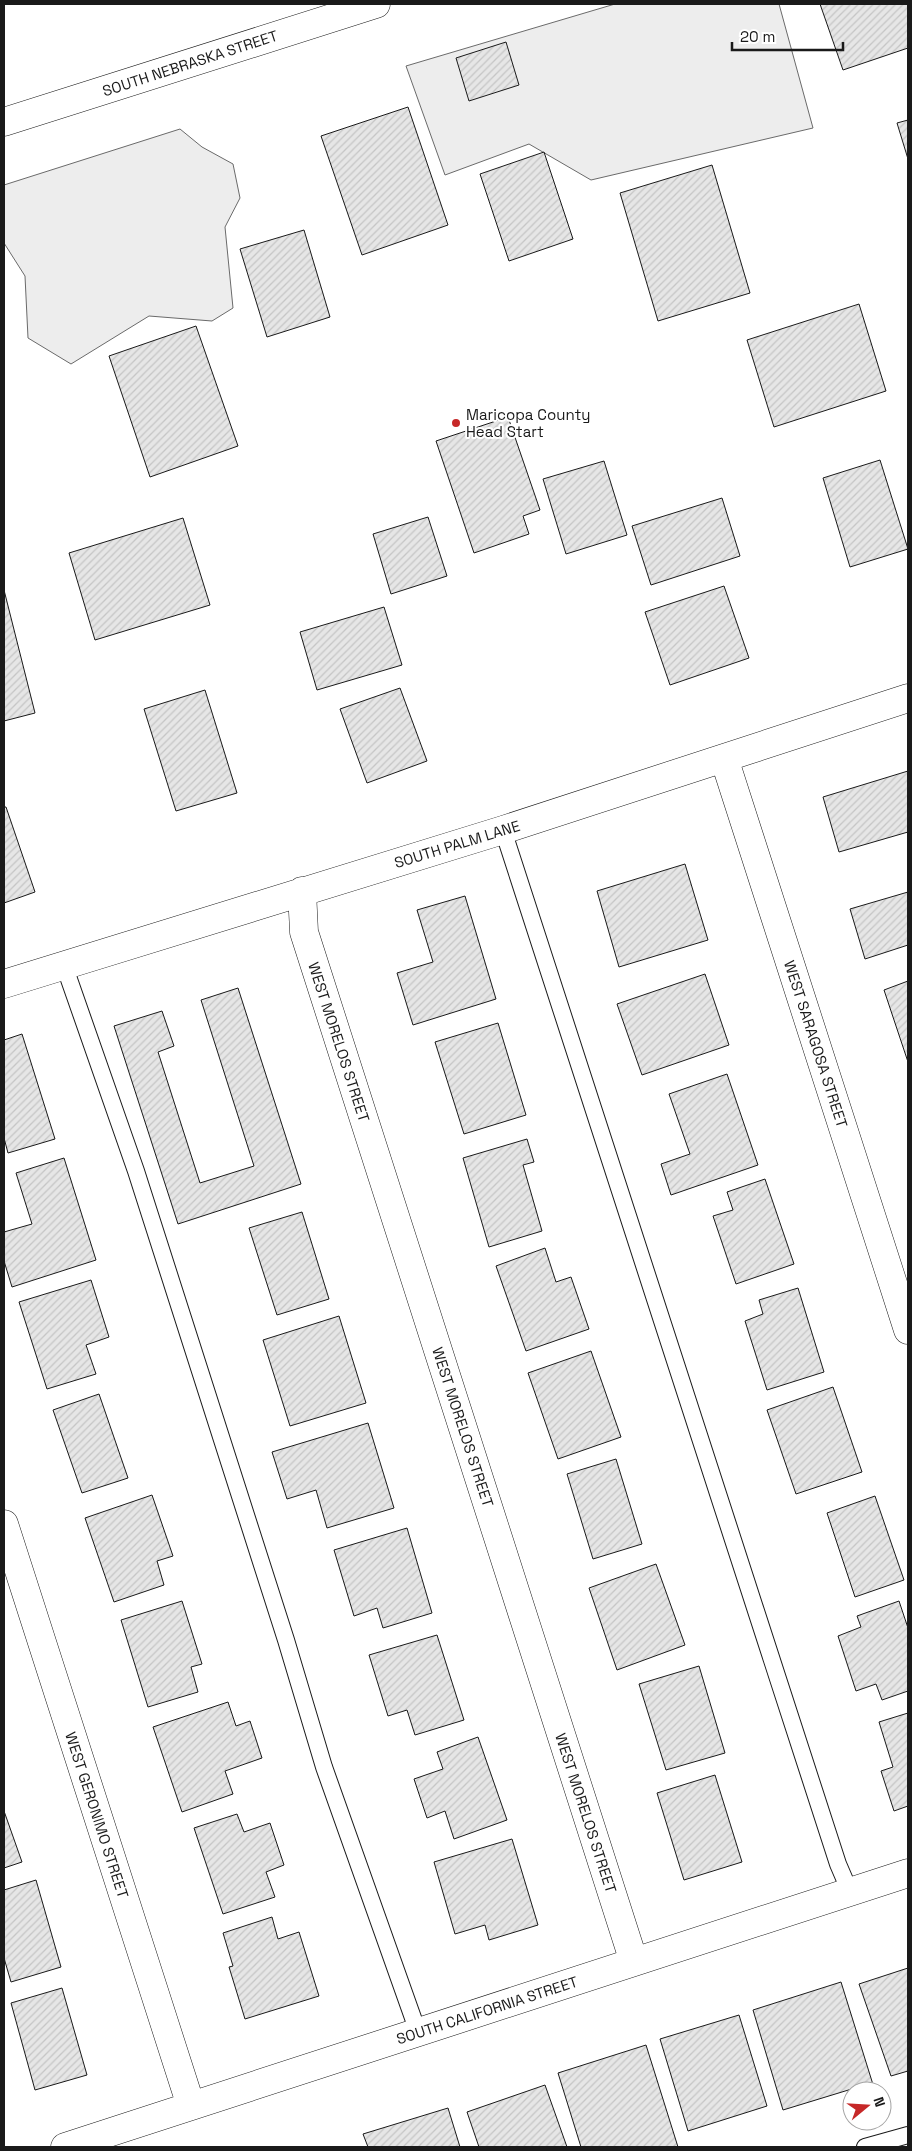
<svg xmlns="http://www.w3.org/2000/svg" width="912" height="2151" font-family="'Space Grotesk',sans-serif">
<defs>
<pattern id="building-hatch" width="6" height="6" patternUnits="userSpaceOnUse" patternTransform="scale(1.25)"><rect width="6" height="6" fill="#e6e6e6"/><path d="M-1 1l2-2M0 6l6-6M5 7l2-2" fill="none" stroke="#c5c5c5"/></pattern>
</defs>
<rect width="100%" height="100%" fill="#fff"/>
<!-- built -->
<path fill="#ededed" stroke="#6a6a6a" d="M615 4H779L813 128 591 180 529 144 445 175 406 66Z
M180 129 202 147 233 164 240 198 225 227 233 308 212 321 149 316 71 364 28 338 25 276 4 243V185Z"/>
<!-- building -->
<path fill="url(#building-hatch)" stroke="#1a1a1a" d="M820 4H908V48L843 70Z
M506 42 519 85 469 101 456 58Z
M408 107 448 225 362 255 321 136Z
M908 120V159L897 123Z
M544 152 573 239 509 261 480 174Z
M712 165 750 293 658 321 620 193Z
M304 230 330 317 267 337 240 249Z
M859 304 886 391 774 427 747 340Z
M196 326 238 446 150 477 109 356Z
M508 417 540 510 523 516 529 534 474 553 436 441Z
M880 460 908 549 850 567 823 478Z
M604 461 627 535 566 554 543 479Z
M722 498 740 556 651 585 632 526Z
M428 517 447 576 391 594 373 534Z
M183 518 210 605 95 640 69 553Z
M724 586 749 658 670 685 645 612Z
M4 590 35 713 4 721Z
M384 607 402 665 317 690 300 632Z
M400 688 427 761 367 783 340 709Z
M205 690 237 793 176 811 144 709Z
M908 771V832L839 852 823 797Z
M4 807H6L35 892 4 903Z
M685 864 708 940 619 967 597 891Z
M908 892V945L865 959 850 909Z
M465 896 496 999 413 1025 397 973 433 962 417 910Z
M705 974 729 1045 642 1075 617 1004Z
M908 981V1062L884 990Z
M238 988 301 1184 178 1224 114 1026 162 1011 174 1046 158 1052 200 1183 254 1166 201 1000Z
M498 1023 526 1115 464 1134 435 1042Z
M22 1034 55 1139 8 1153 4 1138V1040Z
M727 1074 758 1165 671 1195 661 1164 690 1154 669 1094Z
M527 1139 534 1162 523 1165 542 1231 489 1247 463 1158Z
M64 1158 96 1260 12 1287 4 1261V1232L32 1224 16 1173Z
M765 1179 794 1264 736 1284 713 1216 733 1210 727 1192Z
M302 1212 329 1299 277 1315 249 1228Z
M545 1248 556 1282 571 1277 589 1329 526 1351 496 1266Z
M91 1280 109 1337 86 1345 96 1374 47 1389 19 1302Z
M798 1288 824 1372 767 1390 745 1321 763 1314 759 1300Z
M339 1316 366 1403 290 1426 263 1340Z
M591 1351 621 1437 558 1459 528 1373Z
M833 1387 862 1472 796 1494 767 1410Z
M99 1394 128 1478 82 1493 53 1410Z
M368 1423 394 1508 327 1528 316 1490 287 1499 272 1452Z
M616 1459 642 1544 593 1559 567 1474Z
M152 1495 173 1556 157 1561 164 1585 114 1602 85 1518Z
M875 1496 904 1580 855 1597 827 1513Z
M407 1528 432 1613 383 1628 377 1608 354 1616 334 1550Z
M656 1564 685 1645 617 1670 589 1588Z
M182 1601 202 1664 191 1667 198 1692 148 1707 121 1620Z
M899 1601 908 1628V1691L882 1700 876 1684 856 1691 838 1636 861 1627 857 1616Z
M437 1635 464 1720 415 1735 407 1710 388 1716 369 1655Z
M699 1666 725 1753 666 1770 639 1684Z
M228 1702 236 1726 250 1721 262 1758 225 1771 233 1794 182 1812 153 1727Z
M908 1713V1806L894 1811 881 1771 893 1767 879 1722Z
M478 1737 507 1820 454 1839 445 1811 427 1818 414 1779 443 1769 437 1752Z
M715 1775 742 1862 684 1880 657 1793Z
M4 1811 22 1862 4 1868Z
M237 1814 244 1832 270 1823 284 1865 266 1872 275 1897 223 1914 194 1828Z
M512 1839 538 1925 489 1940 485 1925 455 1934 434 1862Z
M36 1880 61 1967 11 1982 4 1958V1890Z
M272 1917 278 1939 299 1932 319 1996 245 2019 229 1967 233 1966 223 1933Z
M908 1968V2071L891 2076 859 1984Z
M841 1982 875 2091H856L855 2088 783 2110 753 2010Z
M62 1988 87 2075 35 2090 11 2003Z
M739 2015 767 2106 688 2131 660 2039Z
M646 2045 678 2147H581L558 2073Z
M545 2085 567 2147H479L467 2112Z
M448 2108 460 2147H368L363 2134Z"/>
<g fill="none" stroke-linecap="round" stroke-linejoin="round">
<defs>
<path id="lane" d="M503 830 838 1864 850 1892
M64 965 136 1171 286 1640 324 1767 418 2032
M865 2147 908 2135"/>
<path id="street" d="M4 122 376 4
M724 758 908 1330
M302 891 304 932 634 1962
M4 984 503 830 908 698
M4 1524 191 2106
M65 2147 908 1873"/>
</defs>
<!-- lane casing -->
<use href="#lane" stroke="#1a1a1a" stroke-width="18"/>
<!-- street casing -->
<use href="#street" stroke="#1a1a1a" stroke-width="29"/>
<!-- lane -->
<use href="#lane" stroke="#fff" stroke-width="16"/>
<!-- street -->
<use href="#street" stroke="#fff" stroke-width="28"/>
</g>
<!-- markers -->
<circle fill="#c62828" stroke="#fff" stroke-width="2" cx="456" cy="423" r="5"/>
<g text-anchor="middle" dominant-baseline="central" stroke-width="4" stroke-linejoin="round" paint-order="stroke">
<!-- street labels -->
<g font-size="15" fill="#1a1a1a" stroke="#fff">
<text transform="translate(190 63) rotate(-18)">SOUTH NEBRASKA STREET</text>
<text transform="translate(457 844) rotate(-17)">SOUTH PALM LANE</text>
<text transform="translate(339 1042) rotate(72)">WEST MORELOS STREET</text>
<text transform="translate(816 1044) rotate(72)">WEST SARAGOSA STREET</text>
<text transform="translate(463 1427) rotate(72)">WEST MORELOS STREET</text>
<text transform="translate(586 1813) rotate(72)">WEST MORELOS STREET</text>
<text transform="translate(97 1815) rotate(72)">WEST GERONIMO STREET</text>
<text transform="translate(487 2010) rotate(-18)">SOUTH CALIFORNIA STREET</text>
</g>
<!-- poi labels -->
<g font-size="15" fill="#1a1a1a" stroke="#fff" text-anchor="start">
<text x="466" y="414">Maricopa County<tspan x="466" dy="17">Head Start</tspan></text>
</g>
</g>
<!-- border -->
<rect width="912" height="2151" fill="none" stroke="#1a1a1a" stroke-width="10"/>
<!-- north arrow -->
<g transform="translate(867 2106) rotate(72)"><circle r="24" fill="#ffffff" stroke="#a3a3a3"/>
<path d="M0-4L9 19L0 12L-9 19Z" fill="#c62828"/>
<text y="-8" font-size="14" font-weight="bold" text-anchor="middle" fill="#1a1a1a">N</text>
</g>
<!-- scale -->
<path d="M732 42v8h111v-8" fill="none" stroke="#1a1a1a" stroke-width="2.5"/>
<text x="740" y="42" font-size="15" fill="#1a1a1a" stroke="#ffffff" stroke-width="4" paint-order="stroke">20 m</text>
</svg>
